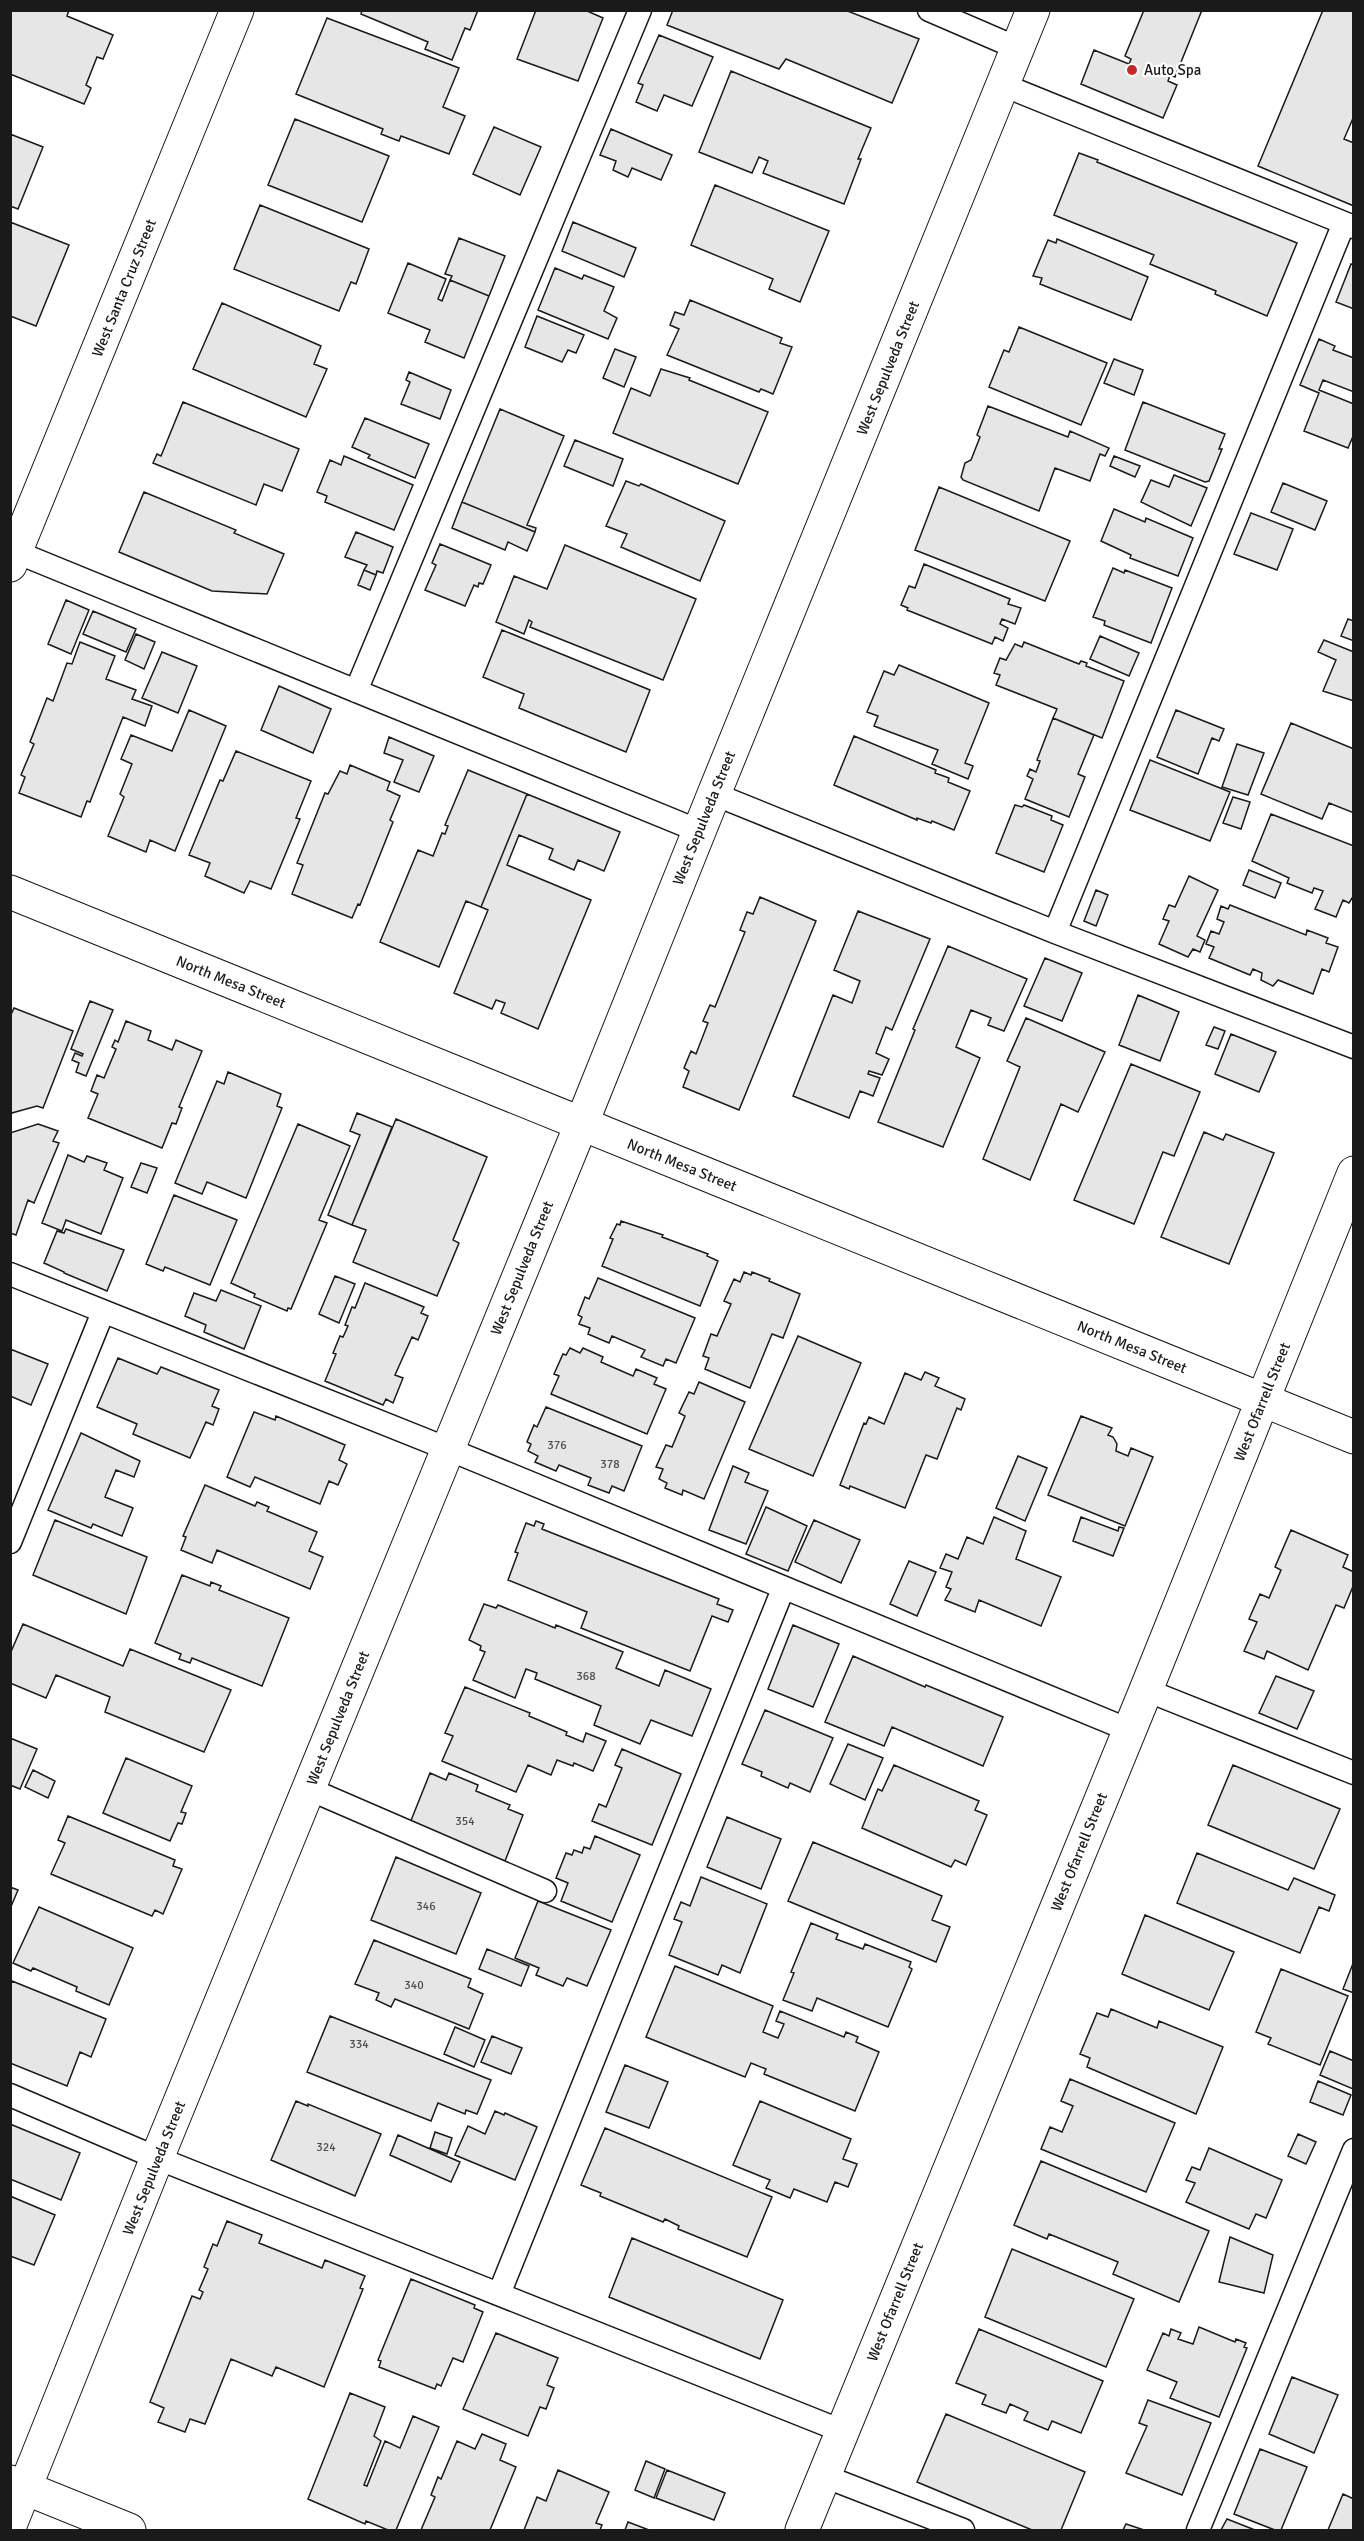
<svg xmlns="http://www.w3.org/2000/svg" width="1364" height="2541" font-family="Signika,sans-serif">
<rect width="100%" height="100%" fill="#fff"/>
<!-- building -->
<path fill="#e6e6e6" stroke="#1a1a1a" stroke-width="1.5" d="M10 10H69L67 16 113 35 103 59 97 57 86 85 91 88 84 104 10 74Z
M362 10H478L470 30 465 28 452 60 425 49 428 42 361 14Z
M536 10H585L603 18 578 81 517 59Z
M673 10H845L919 39 892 103 786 59 779 69 667 25Z
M1144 10H1202L1175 77 1170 75 1168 81 1177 85 1163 118 1081 84 1094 50 1129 64 1131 59 1125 56Z
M1323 10H1354V116L1344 139 1354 143V206L1258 166Z
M327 18 459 68 443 107 465 116 449 154 401 136 399 141 381 134 383 129 296 94Z
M659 35 713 57 692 106 664 95 657 111 636 102 643 85 638 83Z
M731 71 871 128 858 159H861L844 204 763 173 768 161 759 157 752 173 699 152Z
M295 119 389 156 362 222 268 185Z
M494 127 541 147 520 195 473 174Z
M611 129 672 155 661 180 632 168 628 177 613 170 616 161 600 155Z
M10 134 43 147 18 209 10 206Z
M1079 153 1098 160 1097 162 1297 243 1267 316 1215 294 1216 291 1150 264 1154 255 1054 215Z
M715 185 829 231 800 302 769 289 773 279 691 245Z
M260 205 369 249 356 284 351 282 339 311 234 269Z
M10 222 69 245 36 326 10 316Z
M573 222 636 248 624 277 562 251Z
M459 238 505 256 489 296 450 280 452 276 445 274Z
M1057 239 1148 277 1131 320 1040 284 1042 278 1033 276 1048 240 1056 243Z
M408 263 446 279 438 299 442 301 450 280 489 296 464 358 425 342 430 330 388 313Z
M1351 264 1354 265V309L1336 302Z
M555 268 582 279 584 275 614 287 604 311 617 318 608 339 538 310Z
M690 300 782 338 780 343 792 347 773 394 761 389 759 392 667 355 679 329 670 325 675 312 684 315Z
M222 303 321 346 314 364 327 369 306 417 193 369Z
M537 316 584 335 576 353 568 350 562 362 525 347Z
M1019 327 1107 363 1081 425 989 387 1004 350 1009 352Z
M1319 339 1335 346 1333 350 1354 358V392L1323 380 1319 390 1354 404V434L1348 448 1304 431 1319 393 1300 385Z
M615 349 636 357 624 387 603 378Z
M1114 359 1143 370 1134 395 1104 383Z
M661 369 690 378 689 380 768 412 738 484 613 433 631 388 650 396Z
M409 372 451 390 440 419 401 404 410 382 406 380Z
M183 402 299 449 282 491 264 484 256 505 153 463 157 454 161 456Z
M1143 402 1225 434 1219 449H1222L1209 481 1205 482 1125 450Z
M988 406 1068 437 1070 431 1109 448 1105 456 1100 454 1090 481 1055 468 1039 511 963 480 961 477 965 463 971 460 980 437 977 435Z
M500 409 564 436 527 525 536 528 535 532 462 502Z
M365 418 429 444 415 478 368 458 370 455 352 447Z
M575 440 623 459 613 486 564 466Z
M344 456 413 485 394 530 325 502 327 496 317 492 330 460 341 465Z
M1114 456 1140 466 1135 477 1110 466Z
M1174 475 1207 488 1191 526 1141 502 1151 480 1169 487Z
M626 481 639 486 641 484 725 521 700 581 621 547 627 534 606 526Z
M1283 483 1327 501 1315 530 1271 512Z
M939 487 1070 541 1045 601 915 550Z
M144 492 236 530 234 533 284 554 267 594 212 591 119 552Z
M462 502 535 532 527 551 508 542 505 550 452 528Z
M1114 509 1145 522 1146 518 1193 538 1178 576 1130 558 1131 555 1101 541Z
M1251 513 1293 529 1277 570 1234 554Z
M356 532 393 547 383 573 377 571 376 575 364 570 367 565 345 557Z
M440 544 491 565 483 584 479 583 478 587 474 585 465 606 425 590 436 565 432 563Z
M565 545 696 599 663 680 530 627 532 622 529 620 524 634 496 622 514 576 547 589Z
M924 564 1010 599 1008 604 1021 608 1015 624 1002 619 1000 624 1008 628 1003 641 995 637 992 644 907 610 908 608 901 605 909 586 915 588Z
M1113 568 1124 573 1125 570 1172 588 1151 643 1104 625 1105 621 1093 617Z
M364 570 376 575 370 590 358 585Z
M66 600 89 610 71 654 48 644Z
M93 611 136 629 126 652 83 634Z
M1348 619 1354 621V641L1341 636Z
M502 630 650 690 626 752 519 708 524 694 483 677Z
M136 634 155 642 144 669 125 660Z
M1100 636 1139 653 1129 676 1090 659Z
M1324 640 1354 652V701L1323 691 1336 660 1318 652Z
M80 642 115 656 106 679 136 690 132 699 152 706 145 726 123 717 90 802 87 801 81 817 19 793 25 777 21 775 34 744 30 742 47 698 53 701 67 663 72 664Z
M1024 642 1079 664 1081 661 1087 663 1086 666 1124 681 1102 738 1053 718 1057 709 996 685 1000 675 994 673 1000 658 1006 660 1015 644 1022 647Z
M162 652 197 666 178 713 142 698Z
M899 665 989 703 965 763 973 766 968 779 932 764 938 750 874 726 878 716 867 712 884 671 894 675Z
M279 686 331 709 313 753 261 730Z
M189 710 226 726 175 851 150 840 146 852 108 836 124 797 120 794 132 764 121 759 131 735 172 751Z
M1176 710 1224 729 1219 741 1212 738 1198 774 1157 757Z
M1053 718 1094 735 1078 774 1085 777 1069 817 1025 799 1033 779 1027 776 1030 769 1036 772 1040 761 1037 760Z
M1291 723 1354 749V813L1329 803 1322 819 1261 794Z
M854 736 936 770 935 773 949 778 948 782 970 791 954 830 932 821 931 823 917 818V820L834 785Z
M389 737 434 756 419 792 394 782 403 760 384 753Z
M1237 744 1264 753 1248 795 1222 787Z
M236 751 311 781 296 818 300 819 271 889 250 881 244 893 205 876 210 863 189 855 220 780 223 781Z
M1150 760 1230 792 1210 841 1130 810Z
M350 765 390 782 387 790 400 796 390 820 393 822 360 905 358 904 352 918 292 894 303 865 297 863 325 793 328 794 340 771 347 774Z
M468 770 527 794 481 907 466 901 439 967 380 942 418 850 433 856 442 833 445 834 448 826 445 825Z
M527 794 620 832 604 871 578 860 574 870 549 859 553 849 519 835 507 865 591 900 538 1029 501 1013 505 1003 496 1000 492 1009 454 993 488 910 481 907Z
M1233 797 1250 802 1241 829 1223 823Z
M1015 805 1022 807 1024 805 1052 816 1051 820 1063 825 1044 872 996 853Z
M1271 814 1354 846V895L1349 903 1343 900 1336 917 1315 909 1323 891 1314 888 1312 893 1287 883 1289 878 1252 861Z
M1249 870 1281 883 1275 898 1243 885Z
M1189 876 1218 890 1197 936 1205 940 1200 952 1193 949 1188 957 1159 944 1169 921 1163 919 1169 905 1175 907Z
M1096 890 1108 895 1096 926 1084 921Z
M760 897 816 921 739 1110 683 1087 689 1071 684 1068 691 1051 696 1054 708 1023 703 1021 710 1005 715 1007 745 932 740 930 747 912 753 914Z
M1230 905 1306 935 1307 930 1328 938 1326 943 1338 947 1329 972 1322 969 1313 994 1278 980 1273 986 1261 980 1262 973 1253 969 1250 975 1209 958 1214 947 1206 944 1211 931 1219 934 1224 922 1217 919 1221 906 1228 909Z
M858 911 930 939 892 1030 886 1027 876 1053 889 1059 882 1075 869 1071 868 1074 880 1078 873 1096 860 1091 849 1118 793 1096 833 995 852 1003 860 981 834 970Z
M948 946 1027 979 1004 1031 988 1025 991 1018 971 1010 956 1047 980 1058 943 1147 878 1122 915 1030 913 1029Z
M1045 958 1082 973 1062 1021 1024 1006Z
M1138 995 1179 1012 1160 1061 1119 1045Z
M90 1001 113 1010 86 1076 76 1072 79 1063 72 1060 75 1053 82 1056 83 1054 71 1049Z
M14 1008 73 1031 43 1108 37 1106 12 1113 10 1117V1017Z
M1026 1018 1105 1052 1078 1112 1061 1104 1030 1180 983 1159 1020 1067 1007 1061Z
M126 1021 151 1031 148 1040 172 1050 176 1040 202 1051 179 1107 182 1108 176 1124 172 1123 162 1148 88 1118 98 1094 91 1091 97 1075 104 1078 116 1049 112 1047 115 1040 118 1042Z
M1214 1027 1225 1031 1218 1049 1206 1045Z
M1231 1034 1276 1052 1259 1092 1215 1074Z
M1131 1064 1200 1092 1174 1156 1163 1152 1134 1224 1074 1200Z
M228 1072 281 1094 277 1106 282 1108 246 1198 207 1182 202 1194 175 1183 217 1081 224 1084Z
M357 1113 392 1127 352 1225 328 1215 360 1135 350 1131Z
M396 1119 487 1157 453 1240 459 1243 437 1296 353 1262 366 1230 352 1225Z
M38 1124 58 1131 53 1141 59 1143 34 1203 28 1200 16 1235 10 1233V1133Z
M298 1124 350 1146 319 1220 327 1223 291 1309 288 1308 287 1311 254 1297 255 1294 231 1283Z
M1204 1132 1223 1140 1226 1134 1274 1153 1229 1264 1161 1237Z
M68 1155 84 1162 87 1156 107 1163 104 1170 123 1178 101 1234 66 1220 62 1231 42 1223Z
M141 1163 157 1168 147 1193 131 1187Z
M174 1195 237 1220 210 1285 165 1267 163 1271 146 1264Z
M621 1221 663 1235 662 1237 708 1254 707 1256 718 1261 700 1306 602 1266 613 1239 610 1238 617 1224 620 1225Z
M66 1229 124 1250 107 1291 64 1273V1272L44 1263 57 1231 64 1233Z
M744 1272 751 1275 752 1272 770 1279 769 1281 800 1294 783 1338 772 1334 750 1388 705 1369 709 1358 703 1356 711 1334 717 1336 731 1304 724 1301 734 1279 740 1282Z
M335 1276 355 1284 339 1323 319 1314Z
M598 1278 695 1318 676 1363 666 1359 663 1366 641 1357 645 1350 612 1336 609 1343 588 1334 590 1328 579 1324 582 1317 578 1315 585 1297 589 1299Z
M365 1283 424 1307 421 1313 428 1316 418 1340 412 1337 395 1375 403 1378 393 1403 386 1399 383 1405 325 1381 336 1354 333 1353 340 1336 343 1337 348 1326 345 1325 352 1307 355 1308Z
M221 1290 261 1306 244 1349 204 1332 206 1325 185 1316 194 1293 216 1301Z
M798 1336 861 1363 813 1476 749 1449Z
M570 1348 580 1353 583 1348 603 1357 601 1362 633 1376 636 1369 657 1378 654 1384 666 1389 647 1434 551 1394 559 1376 554 1374 563 1354 566 1355Z
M10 1349 48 1364 31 1405 10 1396Z
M118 1358 157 1374 161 1367 219 1390 212 1406 219 1409 213 1425 206 1422 190 1458 133 1434 137 1424 97 1407Z
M925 1372 939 1378 935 1386 965 1399 961 1410 957 1408 937 1459 926 1455 905 1508 850 1486 849 1489 840 1485 864 1423 866 1424 869 1417 884 1424 905 1373 921 1380Z
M699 1382 745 1402 704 1499 683 1490 682 1495 665 1488 667 1483 659 1479 663 1469 656 1467 666 1445 672 1447 685 1416 679 1413 689 1392 694 1394Z
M546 1407 642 1446 624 1491 612 1486 609 1493 588 1485 591 1478 559 1465 556 1471 535 1462 538 1456 528 1451 531 1444 527 1442 534 1425 537 1427Z
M254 1412 275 1420 276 1416 345 1445 339 1460 347 1464 338 1485 329 1481 320 1504 255 1477 250 1487 227 1477Z
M1081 1416 1112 1428 1108 1435 1113 1437 1117 1444 1116 1451 1128 1456 1131 1448 1153 1457 1125 1526 1048 1495Z
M81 1433 140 1461 134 1477 116 1470 105 1497 133 1508 122 1536 93 1524 91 1528 48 1510Z
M1018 1456 1047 1468 1025 1521 996 1508Z
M733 1466 749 1473 745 1482 768 1491 746 1544 709 1530Z
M205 1485 255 1506 257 1502 269 1507 267 1511 317 1532 309 1551 323 1557 310 1589 217 1550 212 1563 181 1550 186 1537 183 1536Z
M766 1507 807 1526 788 1571 746 1554Z
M994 1517 1026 1531 1016 1559 1061 1577 1041 1626 979 1600 975 1612 945 1600 951 1589 946 1587 952 1572 940 1568 946 1554 958 1559 967 1537 983 1544Z
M1081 1517 1118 1531 1119 1527 1124 1528 1113 1556 1073 1541Z
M55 1520 147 1557 126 1614 33 1575Z
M814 1520 860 1540 841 1583 795 1562Z
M536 1521 544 1524 542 1529 719 1599 717 1604 733 1610 728 1622 712 1616 690 1671 581 1628 587 1612 508 1580 518 1553 515 1552 526 1523 534 1526Z
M1291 1530 1348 1555 1343 1567 1354 1572V1584L1344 1608 1336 1605 1308 1670 1267 1651 1264 1659 1244 1651 1257 1622 1249 1619 1260 1594 1269 1598 1281 1570 1275 1567Z
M909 1561 936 1572 917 1616 890 1604Z
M182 1575 210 1586 211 1582 221 1586 219 1590 289 1618 262 1686 192 1658 190 1663 179 1659 181 1654 155 1643Z
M484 1604 496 1608 498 1605 555 1628 556 1625 623 1652 616 1668 659 1686 665 1670 711 1689 692 1736 651 1720 640 1744 594 1725 601 1706 535 1679 537 1673 526 1669 515 1698 473 1680 485 1652 480 1650 481 1646 469 1640Z
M23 1624 123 1666 130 1649 231 1690 204 1752 105 1712 110 1697 56 1675 46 1698 10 1683V1654Z
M793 1625 839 1644 813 1707 768 1689Z
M853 1656 925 1687 926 1685 1003 1717 983 1766 892 1727 884 1746 825 1722Z
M1276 1676 1314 1691 1297 1729 1259 1713Z
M465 1687 530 1713 529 1716 567 1732 566 1735 583 1742 586 1733 606 1741 593 1771 574 1763 573 1766 557 1760 551 1775 528 1765 516 1792 442 1761 453 1736 445 1733Z
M765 1710 833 1738 810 1792 790 1783 788 1788 761 1776 762 1772 742 1764Z
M10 1738 37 1749 20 1789 10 1785Z
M848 1744 883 1758 865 1800 830 1784Z
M622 1749 681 1774 652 1845 592 1821 599 1804 606 1807 622 1768 615 1765Z
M126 1758 192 1786 181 1812 186 1813 182 1824 178 1823 170 1841 103 1813Z
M894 1765 979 1801 975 1810 987 1815 966 1865 955 1860 951 1867 862 1828 878 1789 882 1791Z
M1233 1765 1340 1809 1314 1869 1208 1825Z
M33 1770 55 1781 48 1798 25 1787Z
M430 1773 446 1780 449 1773 478 1785 476 1791 510 1805 508 1809 523 1815 505 1861 408 1828Z
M68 1816 175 1860 173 1866 182 1869 163 1914 155 1910 152 1916 51 1874 65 1843 58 1840Z
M727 1817 781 1839 761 1889 707 1867Z
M595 1836 640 1855 612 1922 561 1901 568 1883 556 1878 566 1853 572 1855 574 1850 582 1853 584 1847 590 1849Z
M813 1842 942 1896 932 1920 950 1927 936 1962 788 1901Z
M1197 1853 1288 1890 1294 1878 1335 1895 1329 1911 1319 1907 1300 1953 1177 1903Z
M396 1857 481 1893 456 1954 371 1920Z
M701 1877 767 1904 740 1973 722 1965 718 1975 669 1955 682 1922 674 1919 681 1902 690 1906Z
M10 1887 18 1890 10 1909Z
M538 1901 611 1930 587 1986 567 1978 563 1986 536 1975 539 1968 515 1958Z
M39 1907 133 1948 109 2005 76 1991 77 1987 33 1968 31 1971 13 1963Z
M1145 1915 1234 1952 1209 2010 1122 1974Z
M811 1923 838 1934 836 1939 863 1949 865 1944 911 1962 909 1967 912 1969 888 2027 817 1998 812 2011 783 2000 794 1973 791 1972Z
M374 1940 471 1979 468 1987 483 1994 469 2029 395 1999 391 2007 376 2000 379 1993 355 1984Z
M487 1949 529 1966 521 1986 479 1969Z
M1354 1961V1993L1343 1989Z
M675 1966 773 2006 763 2032 778 2038 784 2024 776 2021 780 2011 844 2037 846 2032 858 2037 856 2042 879 2052 855 2111 764 2074 766 2069 751 2063 745 2077 646 2037Z
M1281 1969 1348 1996 1320 2065 1268 2044 1271 2038 1256 2032Z
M12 1981 106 2019 91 2057 80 2052 67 2086 10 2063V1986Z
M1111 2009 1157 2028 1159 2021 1223 2047 1196 2114 1087 2067 1090 2058 1080 2054 1097 2013 1108 2017Z
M330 2016 491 2080 477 2114 466 2110 465 2114 438 2103 431 2121 307 2072Z
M455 2027 485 2040 474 2067 444 2054Z
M492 2036 522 2048 511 2074 481 2062Z
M1330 2051 1354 2061 1353 2089 1320 2075Z
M625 2065 668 2082 649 2128 606 2112Z
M1070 2079 1175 2123 1146 2192 1041 2149 1050 2127 1062 2132 1073 2106 1061 2101Z
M1318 2081 1351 2095 1343 2115 1310 2102Z
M296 2101 308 2106V2104L381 2134 355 2196 271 2160Z
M760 2101 851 2139 843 2159 857 2164 848 2187 835 2182 827 2202 794 2189 790 2198 766 2188 770 2180 733 2165Z
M495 2111 504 2115 505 2113 537 2127 515 2180 455 2155 468 2126 485 2134Z
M10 2124 80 2153 61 2200 10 2179Z
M605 2128 772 2197 747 2257 678 2229 679 2226 665 2219 663 2222 600 2196 601 2193 581 2185Z
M435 2132 452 2138 447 2154 430 2148Z
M1298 2134 1316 2142 1306 2164 1288 2156Z
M398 2135 460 2162 451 2182 390 2155Z
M1209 2148 1282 2180 1266 2218 1256 2214 1249 2229 1186 2202 1195 2183 1186 2180 1192 2167 1200 2170Z
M1041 2161 1209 2231 1179 2302 1113 2274 1118 2262 1049 2234 1047 2239 1014 2225Z
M10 2196 55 2215 34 2265 10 2256Z
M227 2221 262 2235 259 2243 322 2268 325 2260 365 2276 360 2288 363 2289 324 2387 276 2367 272 2376 231 2359 205 2424 190 2419 185 2432 158 2422 164 2408 150 2402 192 2296 200 2299 203 2292 199 2290 208 2269 204 2267 213 2244 217 2246Z
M1230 2237 1273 2255 1264 2293 1219 2282Z
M632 2238 783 2300 760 2359 609 2297Z
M1012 2249 1134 2299 1106 2367 985 2317Z
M411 2279 475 2305 474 2308 483 2312 463 2362 453 2358 441 2386 437 2384 435 2389 379 2367 381 2361 378 2360Z
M1199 2327 1235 2342 1236 2339 1246 2343 1244 2347 1247 2348 1219 2417 1170 2398 1177 2382 1147 2370 1163 2333 1169 2336 1171 2329 1181 2333 1178 2339 1193 2344Z
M979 2329 1103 2381 1081 2433 1052 2421 1048 2430 1024 2420 1028 2412 1010 2404 1006 2413 982 2404 986 2395 956 2383Z
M496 2333 558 2358 547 2385 554 2388 546 2409 540 2407 528 2436 463 2409Z
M1292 2377 1338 2395 1314 2453 1269 2434Z
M350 2393 385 2407 374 2436 381 2441 364 2485 367 2486 385 2441 400 2448 413 2416 439 2427 396 2530H388L366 2521 365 2524 308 2499Z
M1148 2400 1211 2423 1182 2495 1126 2473 1147 2426 1139 2423Z
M946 2414 1085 2472 1061 2530H1032L917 2482Z
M482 2434 506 2444 500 2460 516 2467 490 2530H421L435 2497 431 2495 438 2477 441 2479 457 2441 475 2449Z
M1260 2449 1307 2467 1281 2530H1275L1234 2514Z
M646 2461 665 2469 654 2498 635 2490Z
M558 2470 609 2492 596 2523 602 2525 600 2530H524L537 2497 546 2501Z
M667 2470 725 2493 714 2520 656 2498Z
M1343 2494 1354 2499V2530H1328Z
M1227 2519 1255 2530H1221Z
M628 2522 649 2530H625Z
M1126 2524 1144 2530H1123Z"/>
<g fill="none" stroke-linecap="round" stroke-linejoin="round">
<defs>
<path id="service" d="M929 10 1017 48
M1003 85 1354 227
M16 552 699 831
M356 691 640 10
M714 794 1055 932 1354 1047
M1055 932 1344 223
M10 1274 448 1449 1129 1730
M10 1542 103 1312
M1146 1690 1354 1773
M309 1789 545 1891
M10 2095 157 2158 842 2431
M499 2294 783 1589
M824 2476 963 2530
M1198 2530 1354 2150"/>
<path id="minor" d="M10 565 237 10
M10 892 1354 1437
M10 2482 129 2530
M10 2525 157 2158 581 1125 714 794 1033 10
M802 2530 1146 1690 1354 1173"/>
</defs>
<!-- service casing -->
<use href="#service" stroke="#1a1a1a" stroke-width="25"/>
<!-- minor casing -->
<use href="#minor" stroke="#1a1a1a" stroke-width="35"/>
<!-- service -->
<use href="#service" stroke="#fff" stroke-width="22"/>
<!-- minor -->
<use href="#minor" stroke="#fff" stroke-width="33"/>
</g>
<!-- markers -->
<circle fill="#c62828" stroke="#fff" stroke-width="2" cx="1132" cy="70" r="6"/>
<g text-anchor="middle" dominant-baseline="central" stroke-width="4.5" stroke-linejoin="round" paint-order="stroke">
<!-- number labels -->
<g font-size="12" fill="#4d4d4d">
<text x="557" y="1445">376</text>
<text x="610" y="1464">378</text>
<text x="586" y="1676">368</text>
<text x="465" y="1821">354</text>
<text x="426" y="1906">346</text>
<text x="414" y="1985">340</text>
<text x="359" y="2044">334</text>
<text x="326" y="2147">324</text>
</g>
<!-- poi labels -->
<g font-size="15" fill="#1a1a1a" stroke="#fff" text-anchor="start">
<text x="1144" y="70">Auto Spa</text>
</g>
<!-- street labels -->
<g font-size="15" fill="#1a1a1a" stroke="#fff">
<text transform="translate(124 288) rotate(-68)">West Santa Cruz Street</text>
<text transform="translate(888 368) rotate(-68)">West Sepulveda Street</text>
<text transform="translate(704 818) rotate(-68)">West Sepulveda Street</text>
<text transform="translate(231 982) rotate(22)">North Mesa Street</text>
<text transform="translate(682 1165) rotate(22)">North Mesa Street</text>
<text transform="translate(522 1268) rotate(-68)">West Sepulveda Street</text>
<text transform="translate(1132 1347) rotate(22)">North Mesa Street</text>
<text transform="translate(1262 1402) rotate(-68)">West Ofarrell Street</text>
<text transform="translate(338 1718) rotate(-68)">West Sepulveda Street</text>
<text transform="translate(1079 1852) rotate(-68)">West Ofarrell Street</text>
<text transform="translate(154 2168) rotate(-68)">West Sepulveda Street</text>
<text transform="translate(895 2302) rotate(-68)">West Ofarrell Street</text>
</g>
</g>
<!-- border -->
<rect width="1364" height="2541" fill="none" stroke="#1a1a1a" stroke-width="24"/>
</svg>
